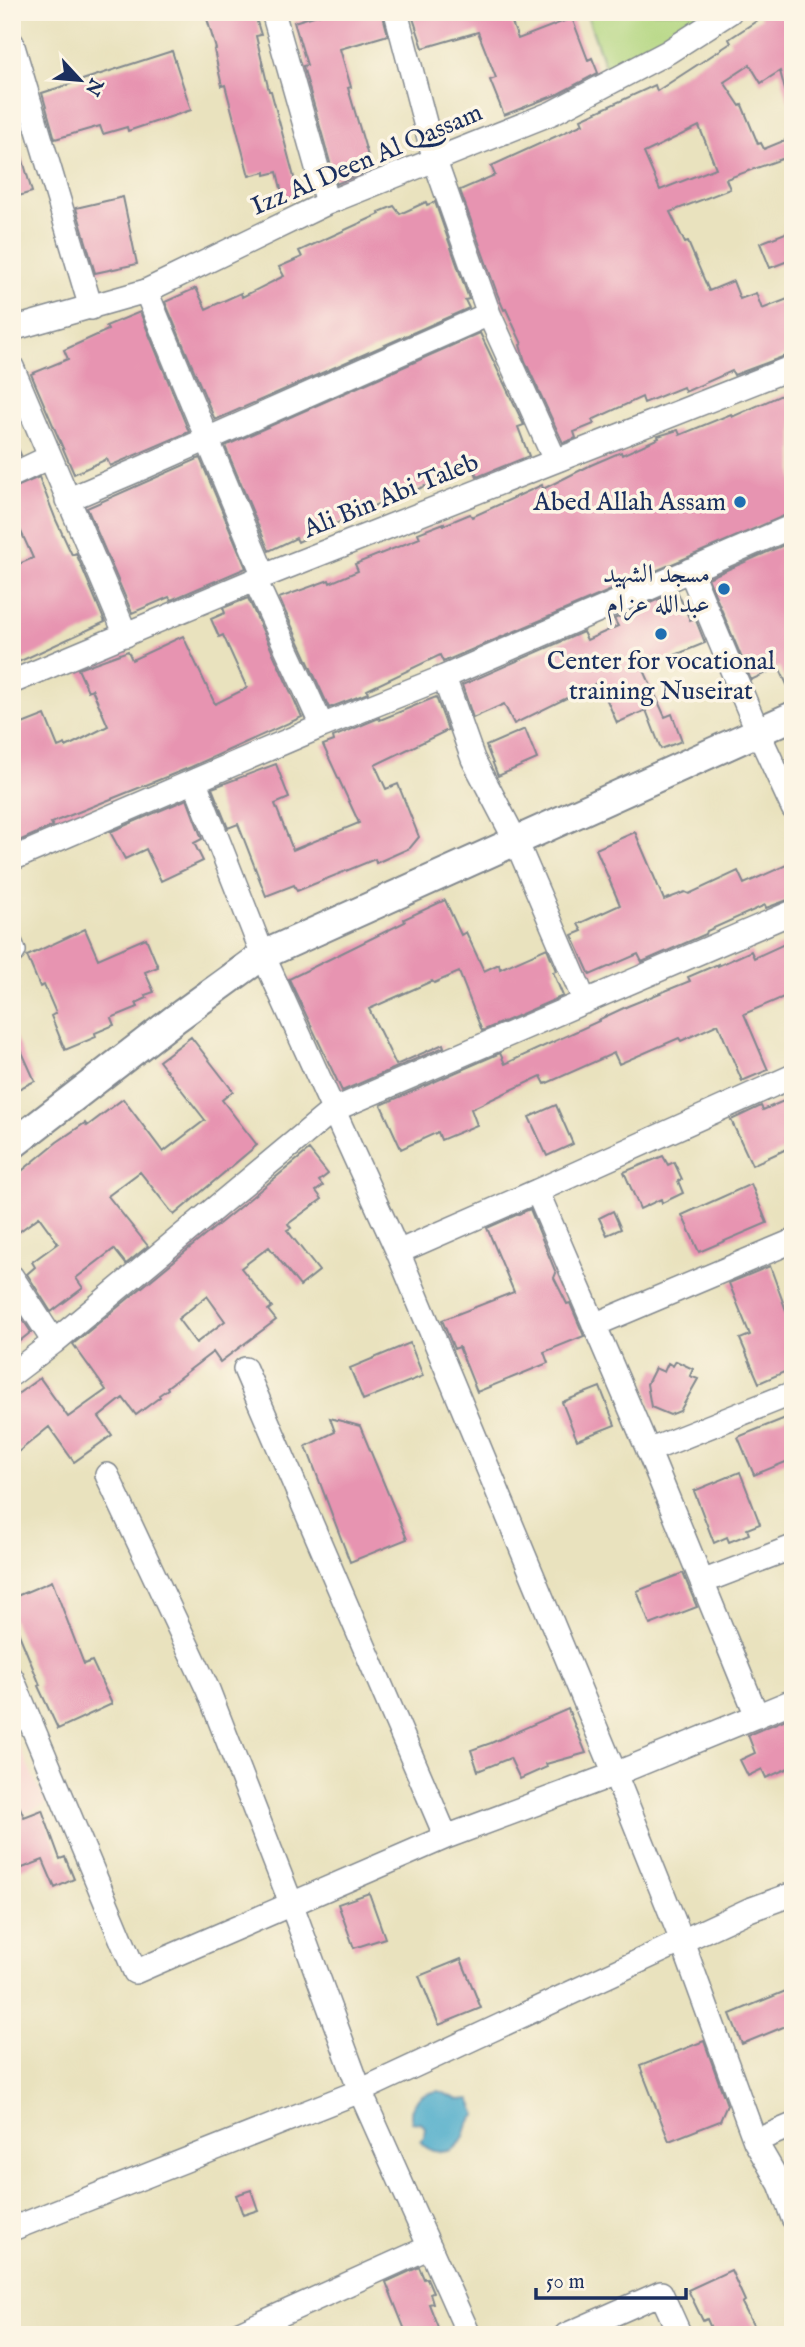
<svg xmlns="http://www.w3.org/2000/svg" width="805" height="2347" font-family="'IM FELL English',Amiri,serif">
<rect width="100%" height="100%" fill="#fcf5e5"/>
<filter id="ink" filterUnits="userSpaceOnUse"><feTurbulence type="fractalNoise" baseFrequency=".0143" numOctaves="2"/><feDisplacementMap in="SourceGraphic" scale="14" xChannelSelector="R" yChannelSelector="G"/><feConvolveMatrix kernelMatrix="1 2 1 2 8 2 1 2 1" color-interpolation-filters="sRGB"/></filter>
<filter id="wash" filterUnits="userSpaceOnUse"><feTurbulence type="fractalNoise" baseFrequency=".00686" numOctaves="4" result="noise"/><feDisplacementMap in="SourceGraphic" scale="28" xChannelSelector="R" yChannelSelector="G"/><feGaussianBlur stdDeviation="1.57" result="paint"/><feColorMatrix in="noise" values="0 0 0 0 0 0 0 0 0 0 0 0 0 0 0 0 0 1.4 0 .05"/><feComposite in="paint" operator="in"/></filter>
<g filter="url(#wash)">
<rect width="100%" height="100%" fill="#e9e2be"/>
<!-- built -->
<path fill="#f7d0cf" d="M12 1731 46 1804 12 1819Z"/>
<!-- green -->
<path fill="#b2d680" stroke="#66826f" stroke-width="2" d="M586 12H729L611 84Z"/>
<!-- water -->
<path fill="#4babca" stroke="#336d94" stroke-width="2" d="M439 2091 459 2100 470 2099 477 2115C462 2125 469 2133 460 2143 449 2156 429 2154 420 2141L424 2137 425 2127 421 2123 412 2122C407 2103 421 2093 439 2091Z"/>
<g id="blocks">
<!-- building -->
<path fill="#e794b1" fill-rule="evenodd" d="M205 12H254L261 35 256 36 269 91H271L299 196 284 201 277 172 265 175V172L249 176 225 85 222 86 214 50 216 49Z
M327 12H382L388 35 340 49 351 87 348 88 372 170 336 184 303 66 307 65 294 22Z
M411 12H452L454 20 474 12H508L518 39 572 18 588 60 592 58 598 73 558 94 504 115 490 80 496 78 478 32 423 48Z
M757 12H789L793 18V100L788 101 780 71 761 83 750 65 724 82 740 106 742 105 758 144 761 143 764 149 793 137V155L726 179 730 189 670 212 685 243 688 242 709 291 733 281 740 299 756 293 762 309 793 297V353L734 375 732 371 685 392 683 387 644 403 642 397 592 420 594 424 574 432 576 438 563 443 525 361 520 345 522 344 506 309 504 310 498 296 460 190 495 175 491 166 583 124 581 119 655 85 657 91 731 43 729 39 761 18ZM699 126 716 168 660 190 644 153Z
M172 51 191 110 128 131 127 127 103 134 100 126 55 139 42 93Z
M17 139 32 192 12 198V140Z
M123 197 137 264 95 273 76 208Z
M426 202 427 205 435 202 469 299 465 300 469 308 215 420 165 302 196 288 206 309 241 293 242 297 284 276 279 267 302 257 299 251 380 214 379 212 394 206 400 214Z
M793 230V259L770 268 760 243Z
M140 312 189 432 110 466 107 459 74 474 31 374 68 359 64 350 108 330 106 326Z
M480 333 524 425 518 427 529 456 477 477 474 468 426 488 425 486 409 493 407 490 298 542 296 538 269 551 225 446Z
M786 393 793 410V512L443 662 440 655 367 690 368 693 329 708 279 598 329 580 330 583 358 571 355 564 420 538 418 533 444 523V525L470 514 472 517 542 485 543 489 591 465 621 452 622 455 659 438 658 436 678 430 680 435 731 414 732 417Z
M12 435 21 455 12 459Z
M200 458 246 568 171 600 169 597 132 613 87 508Z
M39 477 56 520 72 555 76 553 105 622 12 665V567L33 558 19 527 16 529 12 520V489Z
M793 541V698L779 667 751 680 708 578Z
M677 591 690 620 695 618 705 643 643 668 665 717 672 714 682 741 661 749 646 710 617 723 599 682 514 724 504 704 473 718 462 685 583 632 587 640 618 626 614 619Z
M248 598 302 717 191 767 51 823 53 826 12 844V728L45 715 58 747 65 744 66 747 108 726 92 689 88 691 78 669 128 651 132 660 183 636 215 704 247 688 223 635 219 637 211 619 225 613 223 608Z
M436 697 448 730 375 765 386 789 398 784 419 837 410 848 376 863 375 859 297 891 294 885 266 896 238 824 228 828 212 788 276 764 289 798 275 804 293 850 359 823 323 745 334 741 333 737 379 718 380 720Z
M525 729 537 759 498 776 486 746Z
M187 799 202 839 194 843 203 861 161 881 146 849 125 859 110 832Z
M635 832 664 900 685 892 689 894 738 871 744 884 793 862V898L766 908 765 905 707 931 706 934 642 962 638 954 590 975 572 935 582 931 578 924 620 905 596 849Z
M445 900 461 935 466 932 484 971 499 964 500 969 547 948 556 971 553 972 563 996 482 1031 459 972 434 983 432 981 369 1009 396 1065 443 1044 444 1047 342 1091 289 979 405 922 404 919Z
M85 929 98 959 146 938 158 967 145 972 154 992 145 995 147 998 136 1003 138 1007 111 1018 114 1025 95 1033 96 1037 65 1050 51 1016 56 1013 44 985 40 987 27 956Z
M793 940V993L744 1014 768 1070 742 1081 718 1024 681 1041 679 1038 619 1064 614 1053 545 1084 541 1076 471 1109 477 1125 441 1140 438 1132 401 1149 381 1105 500 1053 505 1064 599 1021 598 1020 628 1006 690 981 688 977 718 964V966L751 951 754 958Z
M12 1030 35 1081 12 1092Z
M191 1037 233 1091 222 1100 257 1145 174 1215 140 1172 108 1196 148 1246 126 1264 114 1249 76 1278 83 1288 51 1312 27 1274 35 1267 32 1262 58 1243 39 1217 12 1237V1179L57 1142 85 1123 87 1126 123 1099 163 1152 205 1120 159 1061Z
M793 1097V1146L752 1165 731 1120 761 1106 763 1110Z
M556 1105 573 1144 547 1156 529 1117Z
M309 1150 328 1174 319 1181 323 1186 316 1191 322 1199 288 1224 291 1228 287 1230 319 1271 300 1286 269 1247 241 1268 272 1307 268 1310 276 1320 220 1362 213 1352 167 1387 168 1389 159 1395 160 1397 136 1415 123 1398 99 1417 112 1435 74 1462 49 1427 12 1457V1398L40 1378 68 1417 106 1390 73 1344ZM207 1296 225 1321 196 1343 178 1319Z
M663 1156 668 1165 674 1162 682 1179 678 1181 683 1193 662 1203 661 1199 640 1209 624 1172Z
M751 1184 767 1223 699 1252 682 1215Z
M530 1209 556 1273 554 1278 567 1304 570 1303 584 1336 544 1352 548 1363 477 1392 459 1347 454 1349 442 1320 514 1292 487 1228Z
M613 1211 621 1229 607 1235 599 1218Z
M770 1266 788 1316 793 1314V1364L788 1366 789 1370 759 1383 740 1339 750 1335 729 1283Z
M12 1303 31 1332 12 1347Z
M410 1343 423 1376 363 1400 350 1368Z
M676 1361 693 1369 690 1376 698 1379 680 1411 670 1415 651 1407 647 1384 655 1368 664 1372 668 1363 673 1366Z
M600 1387 615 1425 577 1440 562 1402Z
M793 1415V1459L754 1475 738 1437Z
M330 1418 360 1426 407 1539 350 1562 306 1446 335 1432Z
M740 1472 760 1524 747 1529 749 1534 729 1542 727 1537 714 1543 694 1491Z
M683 1573 697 1607 650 1625 637 1591Z
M52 1581 84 1664 92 1661 112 1704 58 1729 38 1686 40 1685 12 1617V1598Z
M568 1709 586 1753 546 1764 547 1767 520 1779 510 1758 478 1771 471 1750 491 1743Z
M786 1719 793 1734V1766L766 1778 762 1769 748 1776 740 1760 755 1753 748 1735Z
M12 1789 24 1817 42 1810 60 1859 65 1857 74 1879 55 1888 43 1860 12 1872Z
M369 1893 385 1938 354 1948 338 1904Z
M461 1959 481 2008 439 2025 419 1976Z
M793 1988V2023L742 2044 730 2014Z
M704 2041 727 2105 720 2121 669 2141 640 2066Z
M251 2190 258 2210 243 2215 236 2195Z
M419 2267 424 2279 427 2278 433 2292 430 2293 433 2303 429 2304 441 2335H407L386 2282Z
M731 2270 745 2301 742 2303 758 2335H714L707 2319 703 2321 688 2290Z"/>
</g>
</g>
<g filter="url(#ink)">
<use href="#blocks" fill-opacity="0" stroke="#82888e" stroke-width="2"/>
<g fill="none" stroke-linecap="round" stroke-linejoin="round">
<defs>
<path id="minor" d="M273 12 327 203
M396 12 435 161 489 314 555 460
M12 43 91 308
M146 291 264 576
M12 329 146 291 327 203 552 113 668 52 730 12
M12 367 126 635
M12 475 50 457
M67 500 142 468 489 314
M690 570 758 732 793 808
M255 580 322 726
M444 677 473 759 516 841 585 1002
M12 682 264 576 793 367
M195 782 263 955 398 1252 615 1774 682 1941 755 2141 780 2184 793 2218
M12 859 322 726 444 677 793 526
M12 946 14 951 12 952
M398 1252 537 1191
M12 1277 54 1342
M594 1325 793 1241
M245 1369 446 1837
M12 1374 54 1342 333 1110 793 912
M648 1451 793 1393
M107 1475 208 1690 291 1903 360 2091 469 2335
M702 1582 793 1547
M12 1678 135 1972 446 1837 615 1774 793 1701
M757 1716 651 1457 537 1191 793 1076
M755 2141 793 2125
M12 2229 360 2091 749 1910 793 1894
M235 2335 430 2247
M566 2335 661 2293 680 2335"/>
<path id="tertiary" d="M12 1145 175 1019 263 955 793 716"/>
</defs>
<!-- minor casing -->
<use href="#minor" stroke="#82888e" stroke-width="26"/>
<!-- tertiary casing -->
<use href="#tertiary" stroke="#82888e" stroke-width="32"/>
<!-- minor -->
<use href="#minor" stroke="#fff" stroke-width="23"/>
<!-- tertiary -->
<use href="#tertiary" stroke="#fff" stroke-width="28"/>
</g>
</g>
<!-- markers -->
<g fill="#1f6fb2" stroke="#fcf5e5" stroke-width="2.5">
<circle cx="740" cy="502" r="7"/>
<circle cx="724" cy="589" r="7"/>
<circle cx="661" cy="634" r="7"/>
</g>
<g text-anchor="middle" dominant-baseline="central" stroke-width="7" stroke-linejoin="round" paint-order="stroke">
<!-- street labels -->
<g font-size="26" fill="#1b2f5e" stroke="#fcf5e5">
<text transform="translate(367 160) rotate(-23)">Izz Al Deen Al Qassam</text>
<text transform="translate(391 496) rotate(-22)">Ali Bin Abi Taleb</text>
</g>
<!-- poi labels -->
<g font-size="26" fill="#1b2f5e" stroke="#fcf5e5" text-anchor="end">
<text x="726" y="502">Abed Allah Assam</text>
<text x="710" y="574">مسجد الشهيد<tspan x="710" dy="30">عبدالله عزام</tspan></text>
<text x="661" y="661" text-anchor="middle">Center for vocational<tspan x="661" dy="30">training Nuseirat</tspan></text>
</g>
</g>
<!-- margin -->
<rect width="805" height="2347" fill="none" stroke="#fcf5e5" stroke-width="42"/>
<!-- north arrow -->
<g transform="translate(80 80) rotate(116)" stroke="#fcf5e5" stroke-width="5" paint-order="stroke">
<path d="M0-5L12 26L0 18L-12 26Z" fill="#1b2f5e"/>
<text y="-10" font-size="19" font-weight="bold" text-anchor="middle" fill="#1b2f5e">N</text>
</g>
<!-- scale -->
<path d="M536 2288v10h150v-10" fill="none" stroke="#1b2f5e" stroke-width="3.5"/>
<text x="546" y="2288" font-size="21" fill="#1b2f5e" stroke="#fcf5e5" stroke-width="5" paint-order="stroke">50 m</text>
</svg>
